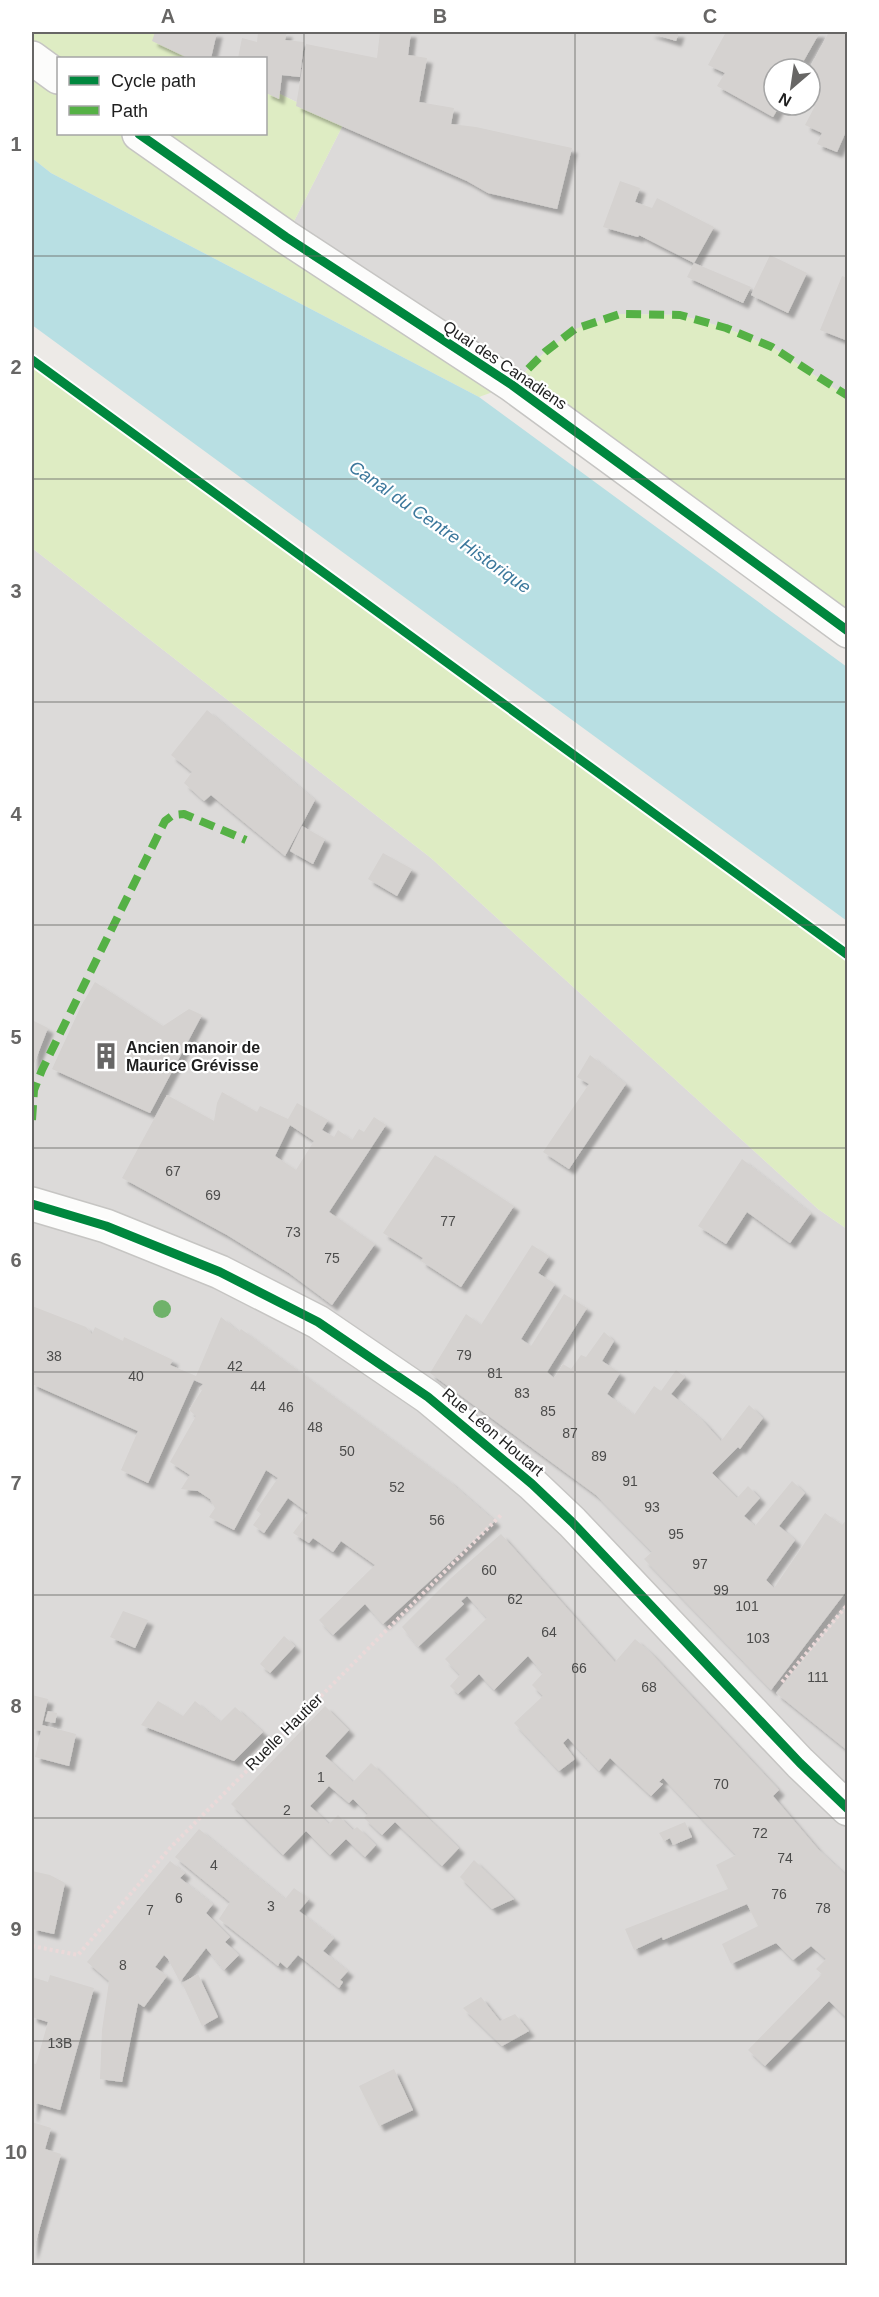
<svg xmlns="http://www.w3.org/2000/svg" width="879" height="2297" font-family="Arial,sans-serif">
<defs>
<filter id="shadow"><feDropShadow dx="5.5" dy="5.5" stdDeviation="1.5" flood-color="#0004"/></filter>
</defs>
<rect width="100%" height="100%" fill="#edeae7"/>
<!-- residential -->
<path fill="#dcdad9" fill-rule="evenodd" d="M152 32H847V397L772 347 726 328 680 315 620 314 545 352 512 385 286 237 343 125 266 87V58H207ZM774 69H810V105H774Z
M32 548 431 858 818 1209 847 1229V2265H32Z"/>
<!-- grass -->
<path fill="#deecc3" d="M32 32H152L207 58H58V134H266V87L343 125 286 237 512 385 545 352 575 329 620 314 680 315 726 328 772 347 847 397V631L512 385 479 397 51 173 32 158Z
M32 358 847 955V1229L818 1209 431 858 32 548Z"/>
<!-- water -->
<path fill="#b8dfe3" d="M32 158 51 173 479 397 847 667V921L32 325Z"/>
<!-- building -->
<path fill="#d5d2d0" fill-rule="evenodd" filter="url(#shadow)" d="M155 32H217L211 58H188L152 41Z
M258 32H287L285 40 304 42 300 77 282 75 279 99 266 93V58H238L242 38 257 42Z
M380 32H411L408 55 427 58 419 102 454 108 451 124 476 127 572 148 557 209 488 193 467 181 296 106 306 44 377 58Z
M648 32H679L676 41Z
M726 32H820L799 69H774V105H780L773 117 717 86 725 73 708 65Z
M829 32H848V127L837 152 817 144 822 133 805 125 816 104 810 100 809 69Z
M620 181 640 188 635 202 652 208 657 198 714 227 694 263 751 287 743 303 687 277 694 263 639 235 638 237 603 227Z
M770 255 807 273 788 313 751 295Z
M842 276 848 278V341L820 330Z
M207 710 315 800 285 856 211 795 204 801 184 783 192 772 171 755Z
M302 826 325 839 313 864 290 851Z
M383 853 412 869 397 896 368 879Z
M95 982 163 1026 189 1009 202 1015 150 1113 52 1069 81 1006Z
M32 1020 48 1028 32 1069Z
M590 1055 626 1084 569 1169 543 1152 589 1084 577 1077Z
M222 1092 257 1112 260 1106 288 1119 297 1103 328 1120 322 1130 334 1137 338 1130 352 1140 359 1129 364 1132 374 1117 386 1125 329 1212 375 1244 332 1305 289 1273 227 1235 122 1178 167 1095 214 1121 217 1103ZM290 1125 314 1141 296 1170 275 1156Z
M435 1155 514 1206 461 1287 421 1261 423 1258 383 1233Z
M742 1159 811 1213 790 1243 747 1212 726 1244 698 1226Z
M532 1245 549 1256 538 1273 555 1284 521 1339 531 1346 564 1294 587 1308 547 1372 554 1378 563 1364 571 1369 581 1355 586 1357 604 1332 614 1341 602 1361 620 1373 607 1394 634 1415 654 1386 661 1391 676 1370 685 1377 671 1394 702 1420 721 1441 749 1405 763 1418 740 1449 738 1447 712 1473 737 1498 748 1486 760 1498 744 1516 755 1526 792 1481 805 1493 779 1526 795 1540 766 1580 774 1588 825 1513 842 1525 848 1518V1589L771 1690 644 1559 652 1552 596 1495 430 1373 466 1314 481 1325Z
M32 1306 86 1327 92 1334 95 1327 123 1341 124 1337 173 1360 170 1365 196 1376 221 1317 239 1332 241 1329 449 1481 495 1521 383 1624 365 1604 333 1635 319 1620 375 1565 341 1541 333 1552 313 1538 309 1543 293 1533 308 1513 288 1498 264 1533 253 1525 261 1514 256 1510 278 1478 266 1470 234 1530 209 1517 215 1508 210 1499 198 1491 181 1489 190 1475 170 1462 196 1416 189 1410 202 1390 199 1389 203 1384 194 1380 148 1483 121 1470 138 1431 32 1384Z
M501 1534 615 1662 635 1639 651 1653 779 1790 773 1796 818 1849 848 1877V2019L829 2001 765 2066 748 2050 822 1974 816 1969 826 1959 811 1946 793 1960 776 1943 731 1964 722 1944 758 1926 747 1904 663 1940 662 1937 634 1950 625 1929 728 1889 716 1865 736 1855 663 1778 659 1782 663 1784 651 1796 610 1758 599 1771 568 1738 563 1743 575 1759 559 1771 514 1723 543 1696 532 1685 543 1673 528 1656 494 1690 479 1674 458 1694 450 1686 460 1675 445 1659 487 1618 467 1596 461 1601 464 1604 418 1647 402 1627 451 1578Z
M848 1604V1751L776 1693Z
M123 1611 148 1620 135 1648 110 1637Z
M284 1636 295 1646 270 1673 260 1664Z
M32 1695 48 1699 42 1725 76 1734 69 1766 35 1757 41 1731 32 1729Z
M158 1701 183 1716 195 1701 220 1722 235 1707 263 1732 234 1761 141 1725Z
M325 1706 349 1730 325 1756 353 1782 371 1763 459 1848 442 1866 395 1822 382 1835 364 1818 368 1814 353 1799 349 1803 329 1786 310 1806 329 1824 338 1815 353 1830 357 1827 376 1845 365 1857 346 1839 330 1855 306 1831 283 1855 231 1804Z
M48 1711 57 1713 55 1723 45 1721Z
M685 1822 692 1837 673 1845 670 1838 664 1841 659 1833Z
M199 1829 285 1899 294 1888 309 1899 299 1911 334 1938 323 1951 348 1971 340 1980 343 1982 339 1988 298 1955 287 1968 280 1962 278 1966 219 1919 230 1902 175 1857Z
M474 1860 514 1899 492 1909 460 1877Z
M170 1861 185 1873 180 1878 213 1904 206 1913 230 1937 225 1942 239 1955 224 1970 206 1948 180 1982 168 1959 164 1955 155 1967 167 1976 144 2007 138 2003 122 2082 100 2079 102 2030 109 1981 87 1962Z
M32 1871 50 1875 65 1883 54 1934 32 1929Z
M198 1974 218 2017 202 2026 182 1983Z
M50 1975 94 1988 60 2110 36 2103 32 2118V2063L36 2064 48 2022 32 2017V1977L48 1982Z
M481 1997 500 2021 515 2014 529 2031 502 2046 463 2008Z
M394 2069 413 2110 379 2126 359 2086Z
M32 2122 51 2128 45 2149 61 2154 32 2255Z"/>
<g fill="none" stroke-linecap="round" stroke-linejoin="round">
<defs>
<path id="minor" d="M32 58 58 77
M139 134 286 237 512 385 848 631
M32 1204 106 1226 220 1272 318 1322 428 1397 532 1484 572 1522 800 1763 848 1809"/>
</defs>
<!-- minor casing -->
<use href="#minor" stroke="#c6c5c3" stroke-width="36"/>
<!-- path -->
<path stroke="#ebd9d9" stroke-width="4" stroke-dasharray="3 3" stroke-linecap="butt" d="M782 1682 848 1604
M32 1946 78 1955 170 1848 502 1514"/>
<!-- minor -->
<use href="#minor" stroke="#fcfcfb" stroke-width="33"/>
<!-- quiet -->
<path stroke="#55b145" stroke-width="8" stroke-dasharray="15 8" stroke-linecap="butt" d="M512 385 545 352 575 329 620 314 680 315 726 328 772 347 848 396
M32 1120 34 1090 42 1070 165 821 173 815 184 814 246 840"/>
<defs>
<path id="cycleway" d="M139 134 286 237 512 385 848 631
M32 360 848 955
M32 1204 106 1226 220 1272 318 1322 428 1397 532 1484 572 1522 800 1763 848 1809"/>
</defs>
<!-- cycleway casing -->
<use href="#cycleway" stroke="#fff" stroke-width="13"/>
<!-- cycleway -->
<use href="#cycleway" stroke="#00873e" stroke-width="9"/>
</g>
<!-- trees -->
<circle fill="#6fb26a" cx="162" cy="1309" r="9"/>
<!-- grid -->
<path fill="none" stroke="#676665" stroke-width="1.5" stroke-opacity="0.55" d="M304 32V2266M575 32V2266M32 256H848M32 479H848M32 702H848M32 925H848M32 1148H848M32 1372H848M32 1595H848M32 1818H848M32 2041H848"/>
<!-- icons -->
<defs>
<symbol id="building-bare" viewBox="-9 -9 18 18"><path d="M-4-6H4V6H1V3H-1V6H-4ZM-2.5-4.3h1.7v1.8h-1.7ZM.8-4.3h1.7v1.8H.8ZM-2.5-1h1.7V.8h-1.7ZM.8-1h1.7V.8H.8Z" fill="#676665" stroke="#fff" stroke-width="2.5" paint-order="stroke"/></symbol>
</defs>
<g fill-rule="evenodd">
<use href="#building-bare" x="87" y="1037" width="38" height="38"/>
</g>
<g text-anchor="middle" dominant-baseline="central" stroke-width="4.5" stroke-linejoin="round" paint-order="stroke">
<!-- number labels -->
<g font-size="14" fill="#4c4c4b">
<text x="173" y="1171">67</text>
<text x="213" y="1195">69</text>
<text x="448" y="1221">77</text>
<text x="293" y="1232">73</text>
<text x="332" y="1258">75</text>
<text x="464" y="1355">79</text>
<text x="54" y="1356">38</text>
<text x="235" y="1366">42</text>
<text x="495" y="1373">81</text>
<text x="136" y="1376">40</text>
<text x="258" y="1386">44</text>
<text x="522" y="1393">83</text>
<text x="286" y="1407">46</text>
<text x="548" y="1411">85</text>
<text x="315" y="1427">48</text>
<text x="570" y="1433">87</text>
<text x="347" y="1451">50</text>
<text x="599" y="1456">89</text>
<text x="630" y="1481">91</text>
<text x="397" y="1487">52</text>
<text x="652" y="1507">93</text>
<text x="437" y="1520">56</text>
<text x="676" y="1534">95</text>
<text x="700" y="1564">97</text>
<text x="489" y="1570">60</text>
<text x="721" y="1590">99</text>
<text x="515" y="1599">62</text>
<text x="747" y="1606">101</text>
<text x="549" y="1632">64</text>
<text x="758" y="1638">103</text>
<text x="579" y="1668">66</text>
<text x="818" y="1677">111</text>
<text x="649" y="1687">68</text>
<text x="321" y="1777">1</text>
<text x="721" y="1784">70</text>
<text x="287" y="1810">2</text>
<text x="760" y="1833">72</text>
<text x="785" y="1858">74</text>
<text x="214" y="1865">4</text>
<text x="779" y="1894">76</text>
<text x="179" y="1898">6</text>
<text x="271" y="1906">3</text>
<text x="823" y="1908">78</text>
<text x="150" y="1910">7</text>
<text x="123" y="1965">8</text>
<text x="60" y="2043">13B</text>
</g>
<!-- street labels -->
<g font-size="16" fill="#1f1f1f" stroke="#fff">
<text transform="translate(505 365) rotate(34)">Quai des Canadiens</text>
<text transform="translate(493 1432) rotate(40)">Rue Léon Houtart</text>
<text transform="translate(284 1732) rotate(-45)">Ruelle Hautier</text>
</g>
<!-- poi labels -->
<g font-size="16" font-weight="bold" fill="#1f1f1f" stroke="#fff" text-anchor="start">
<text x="126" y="1047">Ancien manoir de<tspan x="126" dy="18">Maurice Grévisse</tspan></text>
</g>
<!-- water labels -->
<g font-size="18" font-style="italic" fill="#3c789c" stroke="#fff">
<text transform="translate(440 527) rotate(35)">Canal du Centre Historique</text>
</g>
</g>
<!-- border -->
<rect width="879" height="2297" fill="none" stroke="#ffffff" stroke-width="66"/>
<!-- legend -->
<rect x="57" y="57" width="210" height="78" fill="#ffffff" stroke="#a5a5a5" stroke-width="1.5"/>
<rect x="69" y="76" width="30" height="9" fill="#00873e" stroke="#a5a5a5" stroke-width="1.5"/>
<text x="111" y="87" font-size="18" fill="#1f1f1f">Cycle path</text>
<rect x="69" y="106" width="30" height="9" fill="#55b145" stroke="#a5a5a5" stroke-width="1.5"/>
<text x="111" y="117" font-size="18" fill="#1f1f1f">Path</text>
<!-- north arrow -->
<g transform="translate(792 87) rotate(209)"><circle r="28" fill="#ffffff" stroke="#a5a5a5" stroke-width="1.5"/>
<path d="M0-4.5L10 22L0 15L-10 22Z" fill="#676665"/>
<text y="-9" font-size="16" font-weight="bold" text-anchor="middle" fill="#1f1f1f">N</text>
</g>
<rect x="33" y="33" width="813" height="2231" fill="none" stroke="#676665" stroke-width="2"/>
<g font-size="20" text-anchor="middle" font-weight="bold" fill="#676665">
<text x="168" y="23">A</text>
<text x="440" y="23">B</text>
<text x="710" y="23">C</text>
<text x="16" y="151">1</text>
<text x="16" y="374">2</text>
<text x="16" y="598">3</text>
<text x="16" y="821">4</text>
<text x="16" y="1044">5</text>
<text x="16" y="1267">6</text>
<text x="16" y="1490">7</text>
<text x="16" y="1713">8</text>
<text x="16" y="1936">9</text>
<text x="16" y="2159">10</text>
</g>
</svg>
